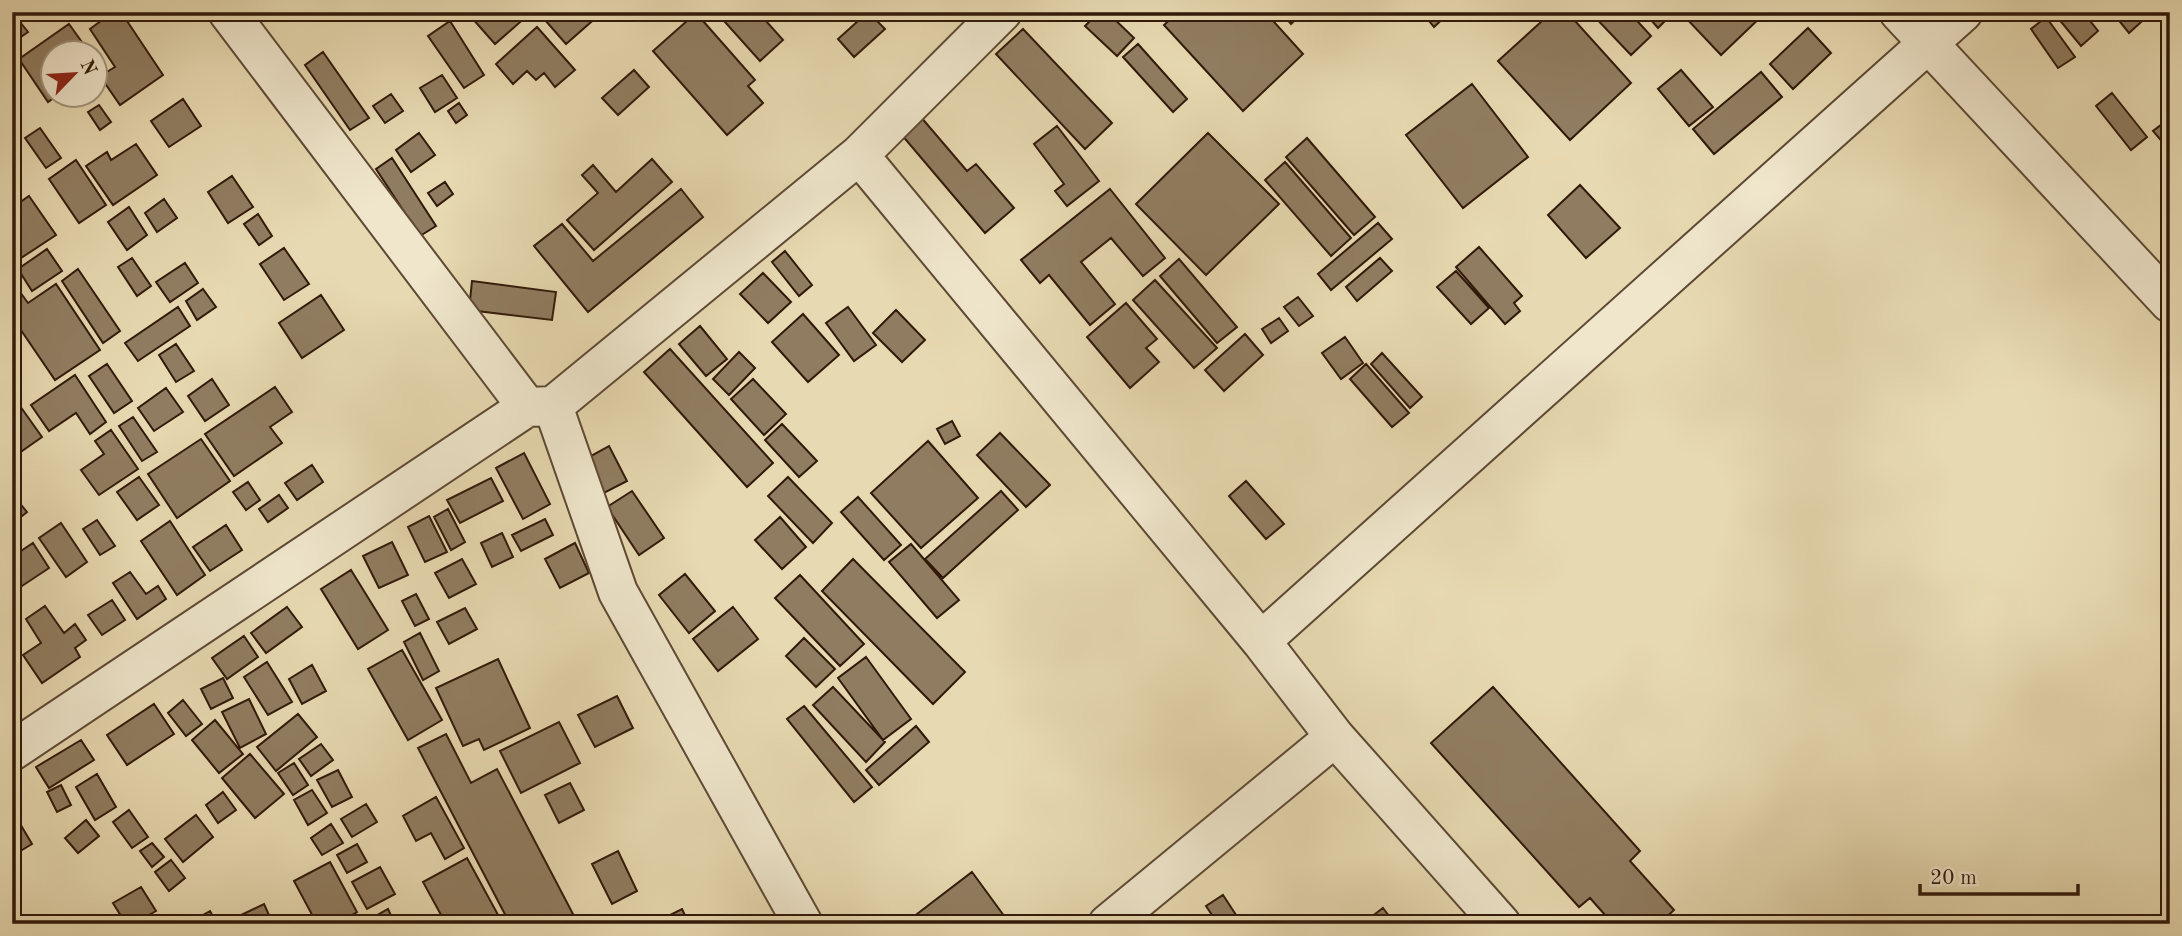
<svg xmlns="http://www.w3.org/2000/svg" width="2182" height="936" font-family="'Old Standard TT',serif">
<rect width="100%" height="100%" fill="#e7d9b1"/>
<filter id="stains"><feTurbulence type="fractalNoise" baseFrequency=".00286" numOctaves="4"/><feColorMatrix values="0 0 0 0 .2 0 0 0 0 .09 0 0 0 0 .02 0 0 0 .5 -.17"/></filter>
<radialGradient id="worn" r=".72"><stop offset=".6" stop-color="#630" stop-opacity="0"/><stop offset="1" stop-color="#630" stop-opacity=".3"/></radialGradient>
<!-- building -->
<path fill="#907d61" stroke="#31190a" stroke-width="2" d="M12 12 28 32 12 43Z
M23 12H37L27 19Z
M113 12H121L163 75 120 105 100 76 115 67 90 29Z
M479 12H522L526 17 495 44 472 18Z
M554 12H597L599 15 566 44 545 20Z
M716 12H758L783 40 760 61Z
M767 12H781L773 19Z
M868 12 885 29 854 57 838 39Z
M1099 12H1107L1134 38 1117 56 1085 26Z
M1178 12H1265L1303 54 1243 111 1164 25Z
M1281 12H1303L1291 24Z
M1422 12H1450L1434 27Z
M1552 12H1567L1631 83 1570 140 1498 61Z
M1590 12H1629L1651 36 1631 55Z
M1644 12H1668L1671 15 1658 28Z
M1687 12H1766L1721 55 1684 16Z
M2053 12H2083L2098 31 2081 46Z
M2112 12H2152L2129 33Z
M696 13 755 80 748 86 763 103 727 135 653 51Z
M2046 17 2075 57 2058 68 2031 29Z
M450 21 484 75 464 88 428 36Z
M69 24 89 52H52V94H59L48 102 19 59Z
M537 27 575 70 555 87 544 73 536 80 527 71 513 84 496 64Z
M1808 28 1831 53 1793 89 1770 64Z
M1023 29 1112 123 1085 149 996 54Z
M1138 44 1187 99 1173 112 1123 57Z
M323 52 369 118 350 130 305 65Z
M634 70 649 87 618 115 602 98Z
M1681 70 1713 107 1689 126 1658 89Z
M1761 72 1782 97 1714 154 1693 129Z
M442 75 457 98 435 112 420 88Z
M1472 84 1528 157 1463 208 1406 135Z
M2112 93 2147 137 2131 150 2096 106Z
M391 94 403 111 385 123 373 106Z
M183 99 201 126 169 147 151 121Z
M459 103 467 115 456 123 448 111Z
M99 105 111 122 100 130 88 112Z
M920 116 967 171 976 164 1014 208 985 233 901 134Z
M2170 118V151L2153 131Z
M1057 126 1099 181 1067 206 1055 191 1064 184 1034 144Z
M40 128 61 158 46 168 25 138Z
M419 133 435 155 411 172 396 150Z
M1208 133 1279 204 1206 275 1136 204Z
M1307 138 1375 217 1354 235 1286 157Z
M136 144 157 175 113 205 86 166 107 152 111 160Z
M392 158 436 226 420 236 376 169Z
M652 159 672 182 594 250 567 220 598 193 582 175 593 165 616 192Z
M76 160 106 205 79 223 49 179Z
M1285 162 1351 238 1331 256 1265 180Z
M232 176 253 207 228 223 208 192Z
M445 182 453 194 437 206 428 193Z
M1580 185 1620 228 1586 258 1548 215Z
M681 189 703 217 588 312 534 246 562 224 593 261Z
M1110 189 1165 258 1143 276 1111 238 1081 262 1115 304 1090 325 1049 275 1040 283 1021 260Z
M29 196 56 235 12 264V208Z
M164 199 177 218 157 232 145 213Z
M129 207 147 235 127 250 108 222Z
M258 214 272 236 259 245 244 224Z
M1378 223 1392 239 1331 290 1318 274Z
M1479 247 1522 296 1514 303 1520 311 1505 324 1456 267Z
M284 248 309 284 284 300 260 264Z
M47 249 62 271 32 291 18 269Z
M785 251 812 285 799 296 772 262Z
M132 258 151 286 137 296 118 267Z
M1380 258 1392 271 1357 301 1346 287Z
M1179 259 1237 327 1217 343 1160 276Z
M185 263 198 283 170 302 156 282Z
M78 269 120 331 103 343 62 281Z
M1456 271 1489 308 1471 324 1437 287Z
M763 273 791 302 768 323 740 294Z
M1155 280 1217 348 1194 368 1133 300Z
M12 281 28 303 56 284 100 350 55 380 12 317Z
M472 281 556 292 552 320 469 310Z
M203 289 216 307 197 320 186 301Z
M321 295 344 330 302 358 279 323Z
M1298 297 1313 316 1299 326 1284 307Z
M1126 303 1157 339 1146 348 1159 362 1130 388 1087 337Z
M178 307 190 326 138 361 125 343Z
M848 307 876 345 854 361 826 323Z
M896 310 925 340 902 362 873 333Z
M803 314 839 355 808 382 772 342Z
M1279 318 1288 331 1271 343 1262 329Z
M700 326 727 359 706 376 679 344Z
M1245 334 1263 355 1224 391 1205 370Z
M1345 337 1363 363 1341 379 1322 353Z
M176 344 194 371 176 382 159 355Z
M670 349 773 463 747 487 644 372Z
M739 352 755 368 729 395 713 379Z
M1382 353 1422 397 1410 408 1371 364Z
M107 364 132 401 114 413 89 376Z
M1366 364 1409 413 1392 427 1350 379Z
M75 375 106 422 90 434 76 413 49 431 31 405Z
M212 379 229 405 205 421 188 396Z
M753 379 786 414 764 435 731 399Z
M275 387 292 412 270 427 282 443 234 476 205 434Z
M166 388 183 412 154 431 138 408Z
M20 406 42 437 12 458V411Z
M133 417 157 452 142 461 119 426Z
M952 421 960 436 945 444 937 429Z
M782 424 817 461 799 477 765 440Z
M111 430 138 469 99 495 81 470 104 454 95 441Z
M1000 433 1050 485 1026 507 977 455Z
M201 439 230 481 177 518 148 474Z
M928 441 978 498 921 548 871 493Z
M609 446 627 481 598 496 580 462Z
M524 453 550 504 523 519 496 468Z
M312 465 323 482 297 500 285 483Z
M139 477 159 505 137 520 117 492Z
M788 477 832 523 813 543 768 496Z
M491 478 503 501 460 523 447 500Z
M1246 481 1284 524 1266 539 1229 496Z
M248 482 260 500 246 510 233 492Z
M632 491 664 538 639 555 607 507Z
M1001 491 1018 510 943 578 925 559Z
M12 494 27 512 12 524Z
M279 495 288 508 268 522 259 509Z
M858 497 901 545 884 560 841 512Z
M448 509 465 542 451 550 434 517Z
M429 516 447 552 425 562 408 527Z
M780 517 806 547 782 569 755 540Z
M545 519 553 535 521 551 512 535Z
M97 520 115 546 100 555 83 529Z
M170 521 205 575 177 595 141 541Z
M61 523 87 562 66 577 39 538Z
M226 525 242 550 210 571 193 547Z
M502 533 513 557 492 567 481 543Z
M392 542 408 575 379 588 363 556Z
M33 543 49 568 19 588 12 578V557Z
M575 543 589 573 560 588 545 559Z
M911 544 959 600 937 618 889 562Z
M462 559 476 584 449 598 435 573Z
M853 559 965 672 933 704 822 591Z
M351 570 388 630 358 649 321 589Z
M130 572 146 594 158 586 166 599 137 619 113 583Z
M685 574 715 611 689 633 659 595Z
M800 575 864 644 840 666 775 598Z
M416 594 429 619 415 626 402 601Z
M112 600 125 620 102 635 88 615Z
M45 606 64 633 75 624 86 640 75 648 80 657 42 683 23 655 41 643 26 619Z
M287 607 302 627 266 653 251 633Z
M733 607 758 639 718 671 693 639Z
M465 608 477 629 449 644 437 622Z
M420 633 439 671 423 680 404 642Z
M244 636 258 657 227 679 212 658Z
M804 638 835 669 816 687 786 656Z
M402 650 442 720 408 740 368 669Z
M866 657 911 719 883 740 838 678Z
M498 659 530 728 484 750 479 739 463 746 436 688Z
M267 662 292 702 268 715 244 677Z
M312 665 326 691 302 704 289 679Z
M223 678 233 698 211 709 201 689Z
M833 687 885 742 866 762 813 705Z
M1493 687 1640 851 1630 861 1674 910 1659 924H1613L1590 898 1579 907 1431 743Z
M617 696 633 728 595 747 578 715Z
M249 699 266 734 240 748 222 712Z
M183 700 202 724 186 736 168 713Z
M154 704 174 734 127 765 107 735Z
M804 706 872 787 854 802 787 719Z
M298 714 317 737 276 771 257 747Z
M215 720 243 754 219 773 192 740Z
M559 722 580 763 521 793 500 751Z
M916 726 929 742 879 785 866 770Z
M446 734 471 783 497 769 573 914 553 924H510L418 748Z
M81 740 94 760 49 788 36 767Z
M321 744 333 760 311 776 299 759Z
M250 754 284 794 255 818 222 778Z
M294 763 308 785 293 795 278 773Z
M338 770 352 797 332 807 317 780Z
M97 774 116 807 95 820 76 787Z
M570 783 584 810 559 823 545 795Z
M61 785 71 805 57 812 47 792Z
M312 790 327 813 308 825 294 800Z
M223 792 236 810 218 823 206 805Z
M436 797 464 848 445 859 431 833 416 841 403 816Z
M366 804 377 822 352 837 341 819Z
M129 810 148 837 132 848 113 822Z
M196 815 213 837 183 862 165 839Z
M16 817 32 844 12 856V819Z
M86 820 99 836 78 853 65 838Z
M331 824 343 843 322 855 311 838Z
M152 843 164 857 152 867 140 851Z
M357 844 367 862 347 873 337 855Z
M618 851 637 891 612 904 592 864Z
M467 858 503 924H446L423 882Z
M171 860 185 878 169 891 155 872Z
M330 862 357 912 336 924H317L294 881Z
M380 867 395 894 367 909 352 882Z
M972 872 1010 924H904Z
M141 887 156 911 133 924H126L113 903Z
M1223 895 1238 918 1228 924H1218L1206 906Z
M264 904 273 924H243L239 916Z
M1383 908 1395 924H1362Z
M388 909 395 924H377L374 917Z
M682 909 689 924H652Z
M210 911 217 924H187Z"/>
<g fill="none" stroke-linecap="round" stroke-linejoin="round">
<defs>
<path id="street" d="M228 12 527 407
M1002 12 859 155 1261 641
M1899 12 2170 303
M553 406 618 592 803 924
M1335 737 1501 924
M12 751 527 407 553 406 859 155
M1108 924 1335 737 1261 641 1963 12"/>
</defs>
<!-- street casing -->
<use href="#street" stroke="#5e4934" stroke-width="42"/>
<!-- street -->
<use href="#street" stroke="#efe6cc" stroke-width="38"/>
</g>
<!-- margin -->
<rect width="2182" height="936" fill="none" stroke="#e7d9b1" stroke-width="42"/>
<rect x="14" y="14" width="2154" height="908" fill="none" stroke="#31190a" stroke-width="3.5"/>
<rect x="21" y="21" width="2140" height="894" fill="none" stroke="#31190a" stroke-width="2"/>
<!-- north arrow -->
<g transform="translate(74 74) rotate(65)"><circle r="33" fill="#efe6cc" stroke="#a3947e" stroke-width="2"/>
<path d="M0-5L12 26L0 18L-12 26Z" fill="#8f2418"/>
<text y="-10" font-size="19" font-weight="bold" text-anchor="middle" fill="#31190a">N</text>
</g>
<!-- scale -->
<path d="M1920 884v10h158v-10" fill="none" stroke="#31190a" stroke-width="3.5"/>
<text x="1930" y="884" font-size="21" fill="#31190a" stroke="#efe6cc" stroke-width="5" paint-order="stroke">20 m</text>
<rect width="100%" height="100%" filter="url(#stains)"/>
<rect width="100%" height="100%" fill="url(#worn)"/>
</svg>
